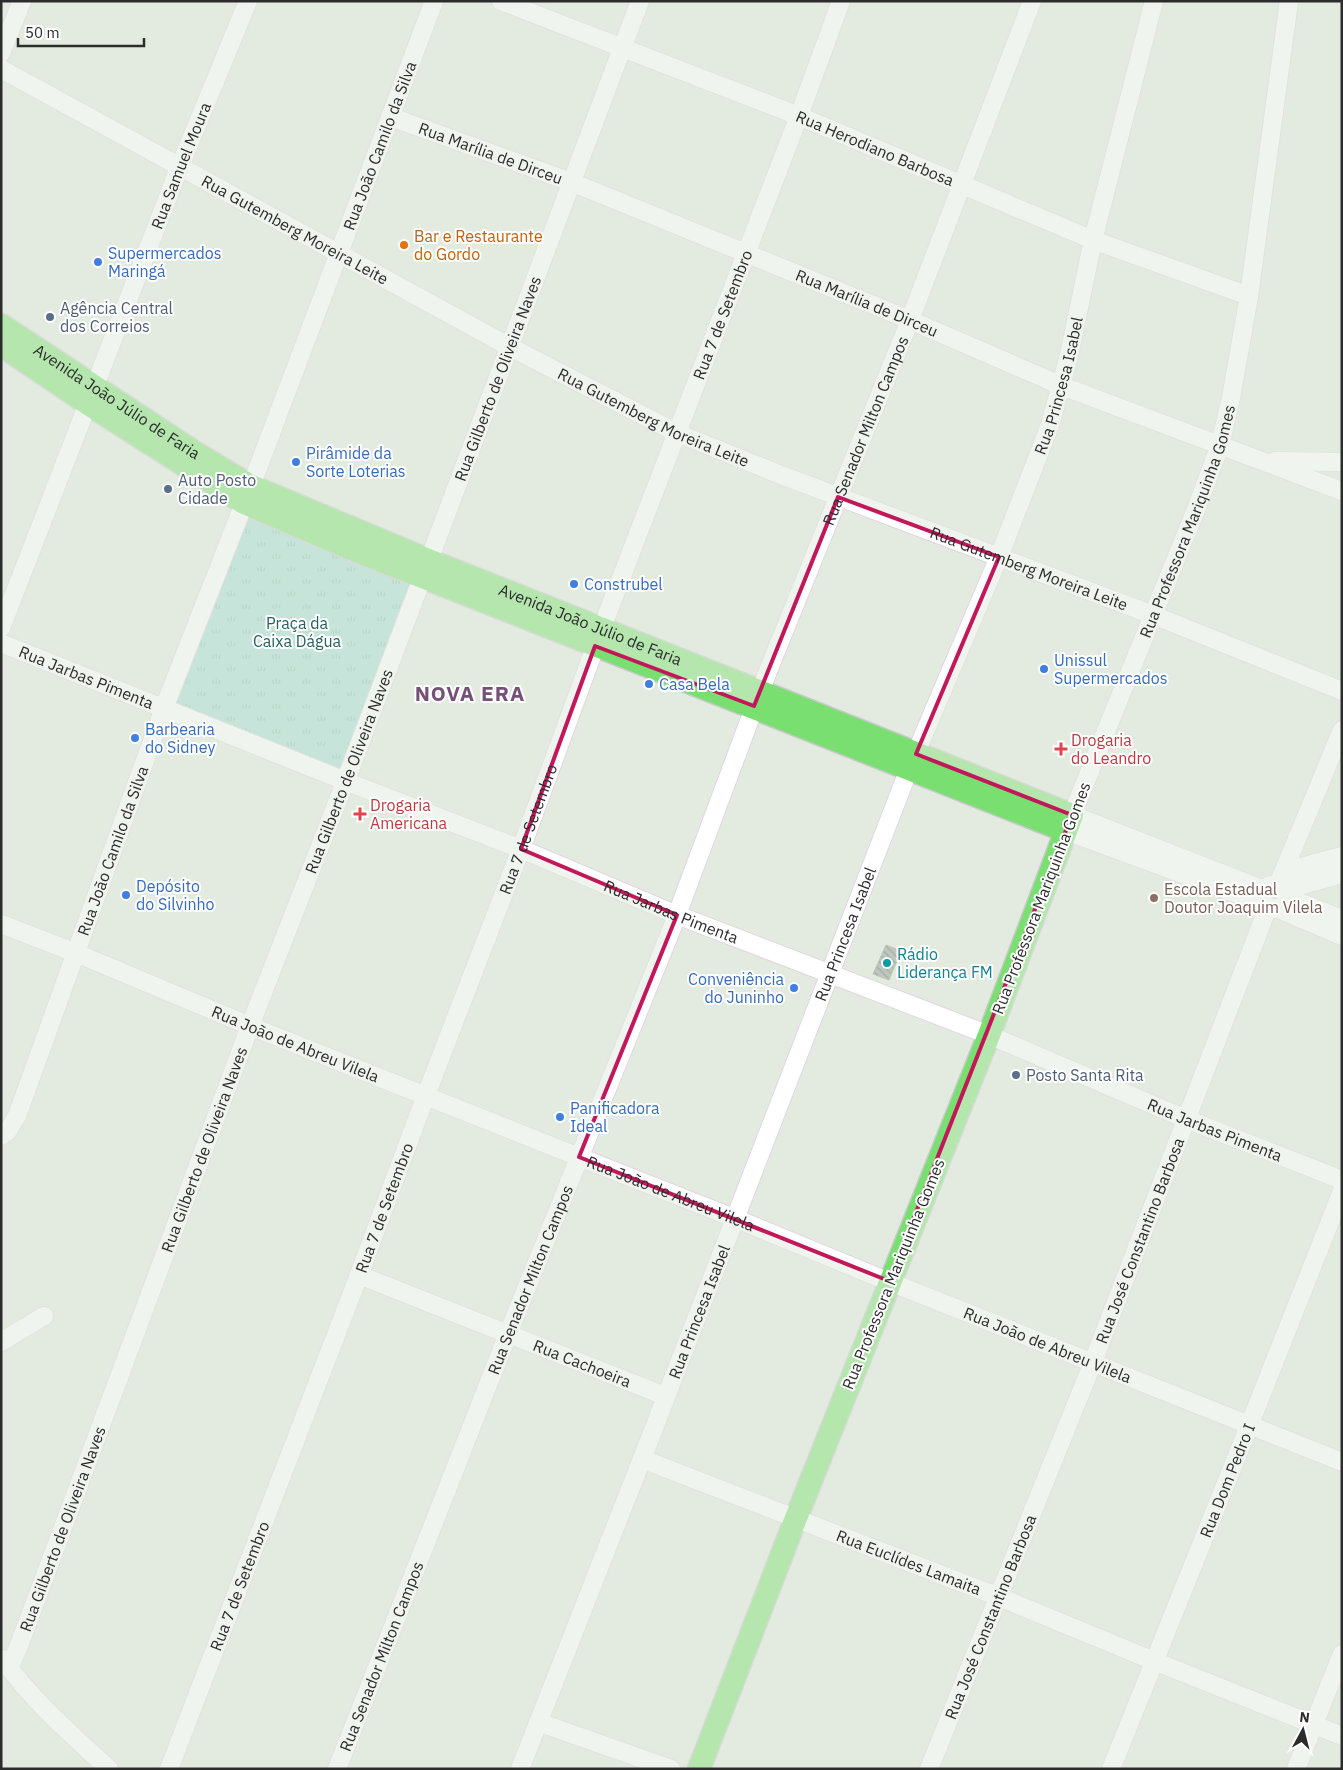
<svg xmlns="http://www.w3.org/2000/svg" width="1343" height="1770" font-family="'IBM Plex Sans',sans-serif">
<defs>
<pattern id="grass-tufts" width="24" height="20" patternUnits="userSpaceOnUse" patternTransform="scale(1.25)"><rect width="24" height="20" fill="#a3dbd0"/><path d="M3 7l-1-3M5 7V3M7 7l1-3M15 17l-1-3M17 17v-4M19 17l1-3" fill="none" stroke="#8cbcb3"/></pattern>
<pattern id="building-back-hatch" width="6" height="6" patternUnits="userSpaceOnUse" patternTransform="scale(1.25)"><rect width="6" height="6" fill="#c0c7bf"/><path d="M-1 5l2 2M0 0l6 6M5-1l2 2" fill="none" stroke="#a5aba4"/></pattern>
</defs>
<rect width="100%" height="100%" fill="#e3ebe0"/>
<!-- grass -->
<path fill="url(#grass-tufts)" d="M248 509 416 579 337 775 172 705Z"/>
<!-- building -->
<path fill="url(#building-back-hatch)" stroke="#bcc7ba" d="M886 945 901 951 889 980 873 974Z"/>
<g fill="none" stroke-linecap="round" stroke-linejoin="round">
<defs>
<g id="minor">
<path id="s1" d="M501 1 799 116 1093 240 1249 296"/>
<path d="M1 53 22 1"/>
<path id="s2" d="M1 69 510 347 677 433 781 475 1153 615 1342 691"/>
<path id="s3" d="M391 117 571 182 910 320 1062 386 1342 491"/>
<path d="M1275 461 1342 462"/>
<path id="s4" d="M1 628 180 166 248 1"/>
<path id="s5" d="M1 643 345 781 521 849 677 915 989 1035 1186 1119 1342 1180"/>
<path d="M1066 831 1265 904"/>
<path d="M1283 872 1342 856"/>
<path d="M1278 885 1342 730"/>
<circle cx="1274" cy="897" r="12"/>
<path id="s6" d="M1264 890 1072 815 1197 507 1220 445 1231 398 1249 296 1289 1"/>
<path d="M1284 890 1342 874"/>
<path d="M1286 897 1342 919"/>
<path d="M1276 908 1342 936"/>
<path id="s7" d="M1 924 76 953 250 1026 579 1157 734 1218 875 1276 1342 1462"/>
<path id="s8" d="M1 1136 7 1132 17 1116 164 708 259 465 434 1"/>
<path id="s9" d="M359 1275 665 1396"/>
<path d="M1 1342 44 1316"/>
<path id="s10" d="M642 1459 999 1597 1154 1661 1342 1736"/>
<path d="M3 1659C31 1700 73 1736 109 1769"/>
<path id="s11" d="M9 1668 18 1648 250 1026 349 772 640 1"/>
<path d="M538 1722 671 1769"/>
<path id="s12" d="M169 1769 359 1275 426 1095 521 849 608 612 799 116 841 1"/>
<path id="s13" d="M337 1769 508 1334 672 928 766 676 910 320 1032 1"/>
<path id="s14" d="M520 1769 642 1459 909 769 999 557 1050 425 1068 360 1093 240 1154 1"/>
<path id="s15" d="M929 1769 1093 1362 1268 907"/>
<path id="s16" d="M1111 1769 1249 1426 1342 1191"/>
<path d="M1296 1769 1342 1654"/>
</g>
<g id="major">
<path id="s17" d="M1 325 194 452 251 486 428 560 1072 815 989 1035 796 1518 699 1769"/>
<path d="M1 345 88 404 244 503 349 548 1066 831"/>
</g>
</defs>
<!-- minor casing -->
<use href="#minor" stroke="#e2d5e2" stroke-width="20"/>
<!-- major casing -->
<use href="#major" stroke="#c8c8c8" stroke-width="25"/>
<!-- minor -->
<use href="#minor" stroke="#fff" stroke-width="18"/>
<!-- major -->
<use href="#major" stroke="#7adf71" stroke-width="22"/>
</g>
<!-- marked area -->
<path d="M0 0H1343V1770H0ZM838 497 999 557 916 754 1072 815 889 1281 579 1157 677 915 521 849 595 646 754 706Z" fill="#e3ebe0" fill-opacity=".55" fill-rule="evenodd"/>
<path fill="none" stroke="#c2185b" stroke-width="4" stroke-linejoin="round" d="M838 497 999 557 916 754 1072 815 889 1281 579 1157 677 915 521 849 595 646 754 706Z"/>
<!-- markers -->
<circle fill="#e8710a" stroke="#fff" stroke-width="2" cx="404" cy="245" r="5"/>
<g fill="#3f7fe0" stroke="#fff" stroke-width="2">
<circle cx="98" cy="262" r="5"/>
<circle cx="296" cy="462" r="5"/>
<circle cx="574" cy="584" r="5"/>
<circle cx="1044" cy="669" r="5"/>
<circle cx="649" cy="684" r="5"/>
<circle cx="135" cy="738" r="5"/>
<circle cx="126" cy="895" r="5"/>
<circle cx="794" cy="988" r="5"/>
<circle cx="560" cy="1117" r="5"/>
</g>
<g fill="#5c6f8a" stroke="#fff" stroke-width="2">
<circle cx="50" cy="317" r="5"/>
<circle cx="168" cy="489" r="5"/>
<circle cx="1016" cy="1075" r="5"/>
</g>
<g fill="#e0444e" stroke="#fff" stroke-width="2">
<path d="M1058.5 741.5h5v5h5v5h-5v5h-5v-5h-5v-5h5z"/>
<path d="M357.5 806.5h5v5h5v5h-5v5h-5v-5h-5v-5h5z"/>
</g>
<circle fill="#8d6e63" stroke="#fff" stroke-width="2" cx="1154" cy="898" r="5"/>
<circle fill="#0f9aa8" stroke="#fff" stroke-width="2" cx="887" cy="963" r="5"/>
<g text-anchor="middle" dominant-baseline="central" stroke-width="4" stroke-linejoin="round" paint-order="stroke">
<!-- street labels -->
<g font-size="16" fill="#2c2c2c" stroke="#fff">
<text stroke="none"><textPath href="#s8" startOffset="1062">Rua João Camilo da Silva</textPath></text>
<text stroke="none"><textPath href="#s1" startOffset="402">Rua Herodiano Barbosa</textPath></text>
<text stroke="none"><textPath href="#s3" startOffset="106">Rua Marília de Dirceu</textPath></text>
<text stroke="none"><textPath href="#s4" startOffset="496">Rua Samuel Moura</textPath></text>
<text stroke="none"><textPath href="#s2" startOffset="335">Rua Gutemberg Moreira Leite</textPath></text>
<text stroke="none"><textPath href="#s3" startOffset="511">Rua Marília de Dirceu</textPath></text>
<text stroke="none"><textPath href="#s12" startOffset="1556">Rua 7 de Setembro</textPath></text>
<text stroke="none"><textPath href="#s11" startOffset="1379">Rua Gilberto de Oliveira Naves</textPath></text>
<text stroke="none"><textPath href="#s14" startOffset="1485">Rua Princesa Isabel</textPath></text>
<text stroke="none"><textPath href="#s17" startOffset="139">Avenida João Júlio de Faria</textPath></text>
<text stroke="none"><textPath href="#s2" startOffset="740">Rua Gutemberg Moreira Leite</textPath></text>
<text stroke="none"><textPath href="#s13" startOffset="1439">Rua Senador Milton Campos</textPath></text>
<text stroke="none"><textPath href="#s6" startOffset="522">Rua Professora Mariquinha Gomes</textPath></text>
<text stroke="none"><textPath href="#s2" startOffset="1145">Rua Gutemberg Moreira Leite</textPath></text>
<text stroke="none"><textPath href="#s17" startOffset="664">Avenida João Júlio de Faria</textPath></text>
<text stroke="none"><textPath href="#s5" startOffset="92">Rua Jarbas Pimenta</textPath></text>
<text stroke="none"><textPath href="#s11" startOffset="959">Rua Gilberto de Oliveira Naves</textPath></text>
<text stroke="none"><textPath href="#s12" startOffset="1006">Rua 7 de Setembro</textPath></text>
<text stroke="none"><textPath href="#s8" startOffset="308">Rua João Camilo da Silva</textPath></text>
<text transform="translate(1041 898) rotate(-69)">Rua Professora Mariquinha Gomes</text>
<text stroke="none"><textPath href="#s5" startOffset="722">Rua Jarbas Pimenta</textPath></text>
<text stroke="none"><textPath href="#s14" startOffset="896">Rua Princesa Isabel</textPath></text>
<text stroke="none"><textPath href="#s7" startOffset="318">Rua João de Abreu Vilela</textPath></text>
<text stroke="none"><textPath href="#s5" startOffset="1308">Rua Jarbas Pimenta</textPath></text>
<text stroke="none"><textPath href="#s11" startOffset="554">Rua Gilberto de Oliveira Naves</textPath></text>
<text stroke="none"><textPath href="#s7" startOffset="722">Rua João de Abreu Vilela</textPath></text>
<text stroke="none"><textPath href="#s12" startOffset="601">Rua 7 de Setembro</textPath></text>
<text stroke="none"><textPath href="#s15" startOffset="569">Rua José Constantino Barbosa</textPath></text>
<text transform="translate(893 1274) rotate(-68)">Rua Professora Mariquinha Gomes</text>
<text stroke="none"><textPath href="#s13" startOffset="526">Rua Senador Milton Campos</textPath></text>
<text stroke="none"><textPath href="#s14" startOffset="491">Rua Princesa Isabel</textPath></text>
<text stroke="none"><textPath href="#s7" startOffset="1128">Rua João de Abreu Vilela</textPath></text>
<text stroke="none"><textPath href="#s9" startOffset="240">Rua Cachoeira</textPath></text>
<text stroke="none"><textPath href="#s16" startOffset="311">Rua Dom Pedro I</textPath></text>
<text stroke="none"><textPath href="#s11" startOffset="149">Rua Gilberto de Oliveira Naves</textPath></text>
<text stroke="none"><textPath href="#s10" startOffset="286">Rua Euclídes Lamaita</textPath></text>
<text stroke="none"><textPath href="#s12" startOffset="196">Rua 7 de Setembro</textPath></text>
<text stroke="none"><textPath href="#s15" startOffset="164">Rua José Constantino Barbosa</textPath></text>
<text stroke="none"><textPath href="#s13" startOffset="121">Rua Senador Milton Campos</textPath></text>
</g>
<!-- food labels -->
<g font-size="16" fill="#c56008" stroke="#fff" text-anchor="start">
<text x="414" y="236">Bar e Restaurante<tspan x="414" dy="18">do Gordo</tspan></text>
</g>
<!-- shop labels -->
<g font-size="16" fill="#366cbe" stroke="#fff" text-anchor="start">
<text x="108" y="253">Supermercados<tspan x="108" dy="18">Maringá</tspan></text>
<text x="306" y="453">Pirâmide da<tspan x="306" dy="18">Sorte Loterias</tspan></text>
<text x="584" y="584">Construbel</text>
<text x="1054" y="660">Unissul<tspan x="1054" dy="18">Supermercados</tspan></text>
<text x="659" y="684">Casa Bela</text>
<text x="145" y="729">Barbearia<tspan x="145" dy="18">do Sidney</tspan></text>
<text x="136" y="886">Depósito<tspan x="136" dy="18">do Silvinho</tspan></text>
<text x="784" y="979" text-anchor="end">Conveniência<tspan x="784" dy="18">do Juninho</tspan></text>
<text x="570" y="1108">Panificadora<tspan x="570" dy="18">Ideal</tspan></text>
</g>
<!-- service labels -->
<g font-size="16" fill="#4e5e75" stroke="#fff" text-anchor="start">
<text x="60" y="308">Agência Central<tspan x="60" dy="18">dos Correios</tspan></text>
<text x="178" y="480">Auto Posto<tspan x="178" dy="18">Cidade</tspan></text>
<text x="1026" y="1075">Posto Santa Rita</text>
</g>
<!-- park labels -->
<g font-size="16" fill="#24605d" stroke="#fff">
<text x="297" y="623">Praça da<tspan x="297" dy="18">Caixa Dágua</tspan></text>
</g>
<!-- health labels -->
<g font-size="16" fill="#be3a42" stroke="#fff" text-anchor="start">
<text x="1071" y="740">Drogaria<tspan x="1071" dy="18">do Leandro</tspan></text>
<text x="370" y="805">Drogaria<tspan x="370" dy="18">Americana</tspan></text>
</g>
<!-- education labels -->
<g font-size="16" fill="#785e54" stroke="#fff" text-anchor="start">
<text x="1164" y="889">Escola Estadual<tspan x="1164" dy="18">Doutor Joaquim Vilela</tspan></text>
</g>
<!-- culture labels -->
<g font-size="16" fill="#0d838f" stroke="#fff" text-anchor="start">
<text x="897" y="954">Rádio<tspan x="897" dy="18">Liderança FM</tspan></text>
</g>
<!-- district labels -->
<g font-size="21" font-weight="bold" letter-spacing="1" fill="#765177" stroke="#fff">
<text x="470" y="693">NOVA ERA</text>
</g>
</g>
<!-- border -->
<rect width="1343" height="1770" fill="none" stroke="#2c2c2c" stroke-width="5"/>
<!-- north arrow -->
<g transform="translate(1303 1730) rotate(7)" stroke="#ffffff" stroke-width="4" paint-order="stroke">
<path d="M0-4L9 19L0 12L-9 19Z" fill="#2c2c2c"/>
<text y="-8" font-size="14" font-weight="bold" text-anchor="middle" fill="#2c2c2c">N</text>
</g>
<!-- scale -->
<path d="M18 38v8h126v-8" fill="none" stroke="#2c2c2c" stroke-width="2.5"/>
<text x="25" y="38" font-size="15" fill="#2c2c2c" stroke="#ffffff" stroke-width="4" paint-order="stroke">50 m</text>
</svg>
